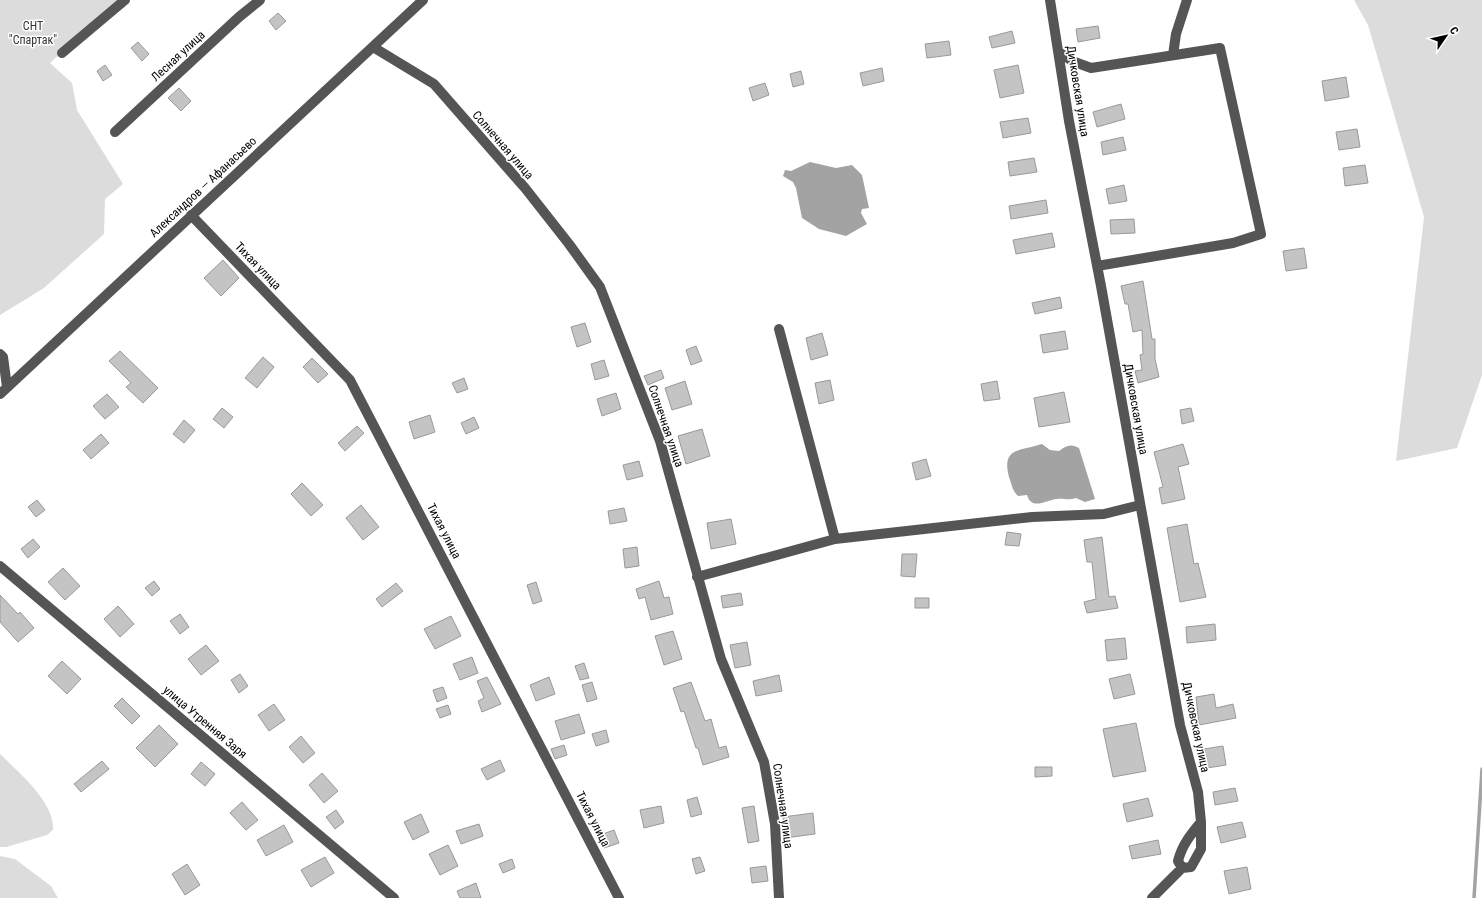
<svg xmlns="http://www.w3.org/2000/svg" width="1482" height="898" font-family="'Roboto Condensed',sans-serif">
<rect width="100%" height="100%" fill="#fff"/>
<!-- green -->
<path fill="#dcdcdc" d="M0 0H119L50 63 72 83 77 110 123 184 105 199 104 234 44 288 0 315Z
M1354 0H1482V375L1457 448 1396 461 1424 217 1368 25Z
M0 754C18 772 55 802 53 830L47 835 6 847H0Z
M0 856 15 859 51 886 58 898H0Z"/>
<!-- water -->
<path fill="#a3a3a3" d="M810 162 836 168 852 165 862 175 869 208 862 209 861 213 867 224 846 236 819 229 802 218 796 188 793 182 783 176 785 170 791 171Z
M1042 444 1050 450 1059 451C1066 446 1070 443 1079 448L1095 499 1085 502 1076 498C1066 501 1065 498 1057 499 1046 500 1032 511 1027 495L1018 496C1012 490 1012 485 1009 477 1001 447 1021 451 1042 444Z"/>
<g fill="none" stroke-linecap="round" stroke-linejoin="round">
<!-- stream -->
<path stroke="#a3a3a3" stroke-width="3.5" d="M1474 898 1482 769"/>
</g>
<!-- building -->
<path fill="#c4c4c4" stroke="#999" d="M278 13 286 21 276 30 269 21Z
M1098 26 1100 38 1078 42 1076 29Z
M1012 31 1015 43 992 48 989 37Z
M949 41 951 55 927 58 925 44Z
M138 42 149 54 142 61 131 48Z
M105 65 112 75 103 81 97 71Z
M1018 65 1024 93 1000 98 994 70Z
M882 68 884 81 863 86 860 73Z
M801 71 804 84 793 87 790 74Z
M1346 77 1349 97 1325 101 1322 81Z
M765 83 769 95 753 101 749 88Z
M179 88 191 101 181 111 168 98Z
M1121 104 1125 119 1097 127 1093 112Z
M1028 118 1031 133 1003 138 1000 122Z
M1357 129 1360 147 1339 150 1336 132Z
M1123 137 1126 150 1103 155 1101 142Z
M1034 158 1037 172 1010 176 1008 162Z
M1365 165 1368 183 1345 186 1343 168Z
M1124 185 1127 201 1109 204 1106 189Z
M1046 200 1048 213 1011 219 1009 206Z
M1134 219 1135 233 1111 234 1110 220Z
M1052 233 1055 247 1016 254 1013 240Z
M1304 248 1307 268 1286 271 1283 251Z
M223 260 239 278 221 296 204 278Z
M1143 281 1152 339H1155V359L1159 377 1138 383 1135 371 1142 370 1140 355 1143 354 1142 330 1133 332 1128 304H1125L1121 286Z
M1060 297 1062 308 1035 314 1032 303Z
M585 323 591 342 577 347 571 327Z
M1065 331 1068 349 1043 353 1040 335Z
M822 333 828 355 811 360 806 338Z
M696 346 702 361 691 365 686 350Z
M120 351 158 388 143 403 126 387 131 383 109 361Z
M263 357 274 367 257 388 245 378Z
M312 358 328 374 318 383 303 367Z
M604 360 609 376 595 380 591 364Z
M661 370 664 378 648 385 644 376Z
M464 378 468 389 457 393 452 383Z
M830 380 834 400 819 404 815 383Z
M685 381 692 404 672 410 665 388Z
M997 381 1000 399 984 401 981 384Z
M1064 392 1070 422 1039 427 1034 398Z
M616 393 621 409 602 416 597 399Z
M107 394 119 407 105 419 93 406Z
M222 408 233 417 224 428 213 419Z
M1191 408 1194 421 1182 424 1180 410Z
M430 415 435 432 414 439 409 422Z
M474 417 479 428 466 434 461 423Z
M184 420 195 430 184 443 173 434Z
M357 426 364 433 345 451 338 443Z
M702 429 710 456 686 464 678 436Z
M101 434 109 443 91 459 83 450Z
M1183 444 1189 464 1178 467 1185 499 1162 504 1159 488 1163 487 1154 452Z
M926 459 931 476 916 480 912 463Z
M639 461 643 476 627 480 623 465Z
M302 483 323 505 311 516 291 494Z
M37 500 45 510 36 517 28 507Z
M361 505 379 527 363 540 346 518Z
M624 508 627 521 610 524 608 511Z
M731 519 736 544 711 549 707 523Z
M1187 524 1194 564 1198 563 1206 597 1180 602 1167 528Z
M1007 532 1021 534 1019 546 1005 545Z
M1102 537 1109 597 1115 596 1118 608 1087 613 1084 602 1096 599 1092 562H1087L1084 540Z
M33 539 40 547 28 558 21 549Z
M637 547 639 566 625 568 623 549Z
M902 554H917L915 577 901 576Z
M63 568 80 586 65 600 48 582Z
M154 581 160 589 152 596 145 588Z
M659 581 664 598 669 597 673 614 651 620 645 597 639 599 636 589Z
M536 582 542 601 533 604 527 585Z
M396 583 403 591 382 607 376 599Z
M741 593 743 605 723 608 721 596Z
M0 595 18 614 20 612 34 628 18 642 0 622Z
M915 598H929V608H915Z
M118 606 134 624 120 637 104 619Z
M180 614 189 627 180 634 170 621Z
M451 616 461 636 435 649 424 629Z
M1215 624 1216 640 1187 643 1186 627Z
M673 631 682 659 664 665 655 636Z
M1125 638 1127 659 1107 661 1105 640Z
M747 642 751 665 735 668 730 645Z
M206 645 219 661 201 675 188 659Z
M472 657 478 673 460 680 453 664Z
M62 661 81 679 67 694 48 676Z
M584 663 589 678 580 680 575 666Z
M240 674 248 686 239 693 231 680Z
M1130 674 1135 694 1114 699 1109 679Z
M779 675 782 691 756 696 753 681Z
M487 677 501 704 482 712 478 701 484 698 477 681Z
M549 677 555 694 536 701 530 685Z
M592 682 597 699 587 702 582 685Z
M691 682 705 721 711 719 719 748 726 746 729 757 703 765 698 748H696L684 711 681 712 673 688Z
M443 687 447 698 437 702 433 690Z
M1214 694 1216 708 1233 704 1236 718 1199 725 1196 697Z
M122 698 140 716 132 724 114 706Z
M274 704 285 720 269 731 258 715Z
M448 705 451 714 440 718 436 709Z
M579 714 585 733 561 740 555 721Z
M1136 723 1146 771 1113 777 1103 729Z
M159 725 178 744 155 767 136 748Z
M606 730 609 742 596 746 592 734Z
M301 736 315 753 303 763 289 747Z
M564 745 567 755 555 759 551 749Z
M1223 746 1226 765 1207 768 1204 749Z
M500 760 505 771 487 780 481 769Z
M102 761 109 769 81 792 74 784Z
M201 762 215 774 205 786 191 774Z
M1035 767H1052V776L1035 777Z
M322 773 338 791 324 803 309 785Z
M1235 788 1238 801 1215 805 1213 792Z
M697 797 702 814 691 817 687 800Z
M1148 798 1153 816 1127 822 1123 804Z
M242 802 258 820 246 830 230 813Z
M661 806 664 823 644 828 640 810Z
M754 806 759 841 748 843 742 808Z
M336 810 344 822 335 829 326 817Z
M813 813 815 834 785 838 783 817Z
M421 814 429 832 413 840 404 822Z
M1242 822 1246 837 1221 843 1217 827Z
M479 824 483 836 461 844 456 831Z
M284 825 293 842 266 856 257 840Z
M614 830 619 843 604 848 600 835Z
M1158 840 1161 854 1132 859 1129 846Z
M448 845 458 866 440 875 429 854Z
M325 857 334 873 311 887 301 870Z
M700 857 705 871 696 874 692 859Z
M512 859 515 868 503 873 499 864Z
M187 864 200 885 185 895 172 874Z
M766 866 768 881 752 883 750 868Z
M1247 867 1251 889 1229 894 1224 871Z
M476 883 481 898H460L457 891Z"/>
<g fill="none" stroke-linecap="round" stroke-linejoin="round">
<!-- minor -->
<path stroke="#555" stroke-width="10" d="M1050 0 1069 121 1101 286 1180 725 1198 792 1201 822V849L1191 867 1182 868 1178 861C1182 845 1191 834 1201 822
M373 47 434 84 525 188 569 244 600 287 660 441 721 659 764 762 775 824 779 898
M1059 52 1072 61 1091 68 1220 48 1261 234 1233 243 1097 266
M62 53 125 0
M1173 55 1176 34 1187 0
M115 132 239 17 260 0
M191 215 350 380 619 898
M779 329 835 539
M0 354 3 357 7 387
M0 394 423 0
M0 566 394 898
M697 577 835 539 1032 517 1104 514 1140 505
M1152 898 1182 868"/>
</g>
<g text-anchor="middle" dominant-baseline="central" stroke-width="3" stroke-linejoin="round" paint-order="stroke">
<!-- park labels -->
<g font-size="12" fill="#333" stroke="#fff">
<text x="33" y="26">СНТ<tspan x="33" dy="14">"Спартак"</tspan></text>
</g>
<!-- street labels -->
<g font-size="12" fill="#000" stroke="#fff">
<text transform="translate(178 56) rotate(-43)">Лесная улица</text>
<text transform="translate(1078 91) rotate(81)">Дичковская улица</text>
<text transform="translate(503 145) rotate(49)">Солнечная улица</text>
<text transform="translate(203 187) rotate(-43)">Александров — Афанасьево</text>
<text transform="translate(258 266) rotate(46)">Тихая улица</text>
<text transform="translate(1136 409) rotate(80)">Дичковская улица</text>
<text transform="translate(666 426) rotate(71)">Солнечная улица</text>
<text transform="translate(444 531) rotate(63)">Тихая улица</text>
<text transform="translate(205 722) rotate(40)">улица Утренняя Заря</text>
<text transform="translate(1196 727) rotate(78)">Дичковская улица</text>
<text transform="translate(783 806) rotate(82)">Солнечная улица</text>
<text transform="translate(593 819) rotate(63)">Тихая улица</text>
</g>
</g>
<!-- north arrow -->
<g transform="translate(1446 36) rotate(56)" stroke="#ffffff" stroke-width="3" paint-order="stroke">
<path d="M0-3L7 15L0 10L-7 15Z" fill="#000000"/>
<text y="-6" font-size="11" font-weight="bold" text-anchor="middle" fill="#000000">С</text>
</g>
</svg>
